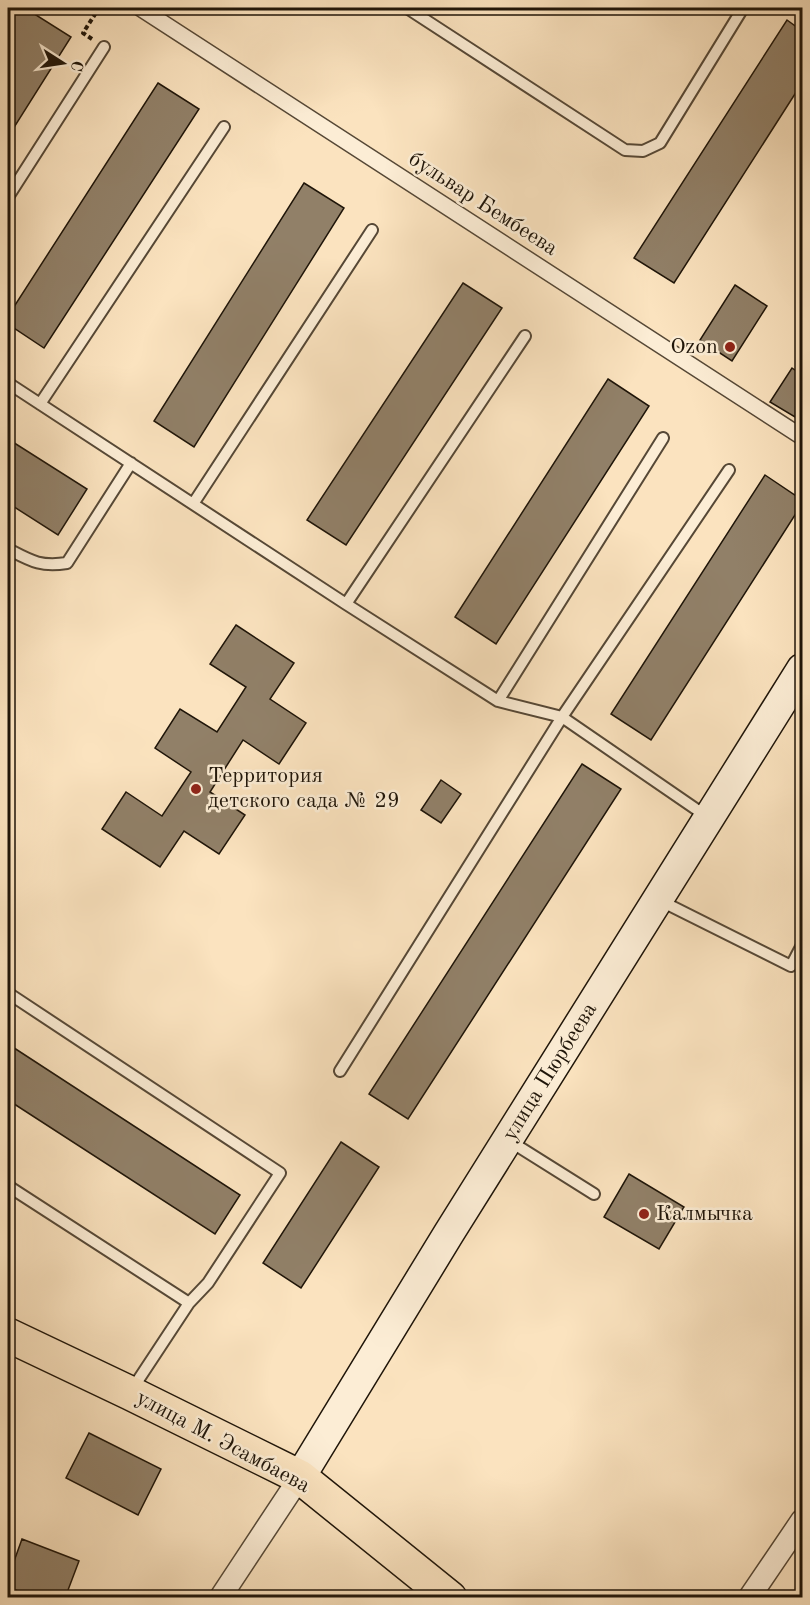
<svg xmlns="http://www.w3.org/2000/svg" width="810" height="1605" font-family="'Old Standard TT',serif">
<rect width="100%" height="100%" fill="#fbe3bf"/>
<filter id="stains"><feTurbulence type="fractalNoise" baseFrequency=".00333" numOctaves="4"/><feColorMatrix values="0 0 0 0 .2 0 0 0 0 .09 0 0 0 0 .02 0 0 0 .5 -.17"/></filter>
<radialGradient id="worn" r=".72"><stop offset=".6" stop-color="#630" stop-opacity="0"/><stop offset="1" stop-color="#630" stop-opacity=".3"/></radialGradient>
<!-- building -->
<path fill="#918068" stroke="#1f1509" stroke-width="1.5" d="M8 8H25L71 37 8 137Z
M787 20 802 31V83L674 283 634 258Z
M158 83 199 109 44 348 8 324V316Z
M304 183 344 208 194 447 154 421Z
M463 283 502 308 346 545 307 520Z
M735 285 767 306 732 361 700 340Z
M792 368 802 375V405L795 417 770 402Z
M608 379 649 406 496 644 455 617Z
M8 439 87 489 58 535 8 503Z
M765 475 802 500V504L651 740 611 714Z
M236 625 294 663 270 699 306 723 279 764 243 740 210 792 245 815 219 854 184 831 160 867 102 829 126 792 162 816 191 772 155 748 180 709 217 732 246 687 210 664Z
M582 764 621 789 408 1119 369 1094Z
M441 780 461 794 441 823 421 810Z
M8 1044 240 1195 215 1234 8 1100Z
M341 1142 379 1167 301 1288 263 1263Z
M629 1174 684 1207 659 1249 604 1217Z
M89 1433 161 1469 138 1515 66 1478Z
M22 1539 79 1561 65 1598H36L8 1587V1578Z"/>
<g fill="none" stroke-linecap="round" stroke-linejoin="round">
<defs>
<path id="service" d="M407 8 625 150 643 151 660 143 743 8
M8 197 104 47
M8 383 346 604 498 701 562 717 706 816
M40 404 224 127
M193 504 372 230
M8 549C31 561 40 567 67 563L131 463
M346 604 525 336
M498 701 663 438
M661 901 791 966 802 945
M8 993 280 1173 208 1283 189 1303
M340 1071 562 717 729 470
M508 1140 594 1194
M8 1186 189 1303 131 1391"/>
<path id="pedestrian" d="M140 8 802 437"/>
<path id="minor" d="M220 1598 300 1477
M749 1598 802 1520"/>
<path id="secondary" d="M300 1477 449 1233 802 669"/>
<path id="primary" d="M8 1335 130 1393 300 1477 450 1598"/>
</defs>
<!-- service casing -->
<use href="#service" stroke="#564836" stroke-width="14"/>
<!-- pedestrian casing -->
<use href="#pedestrian" stroke="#564836" stroke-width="18"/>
<!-- minor casing -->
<use href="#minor" stroke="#564836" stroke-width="24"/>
<!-- secondary casing -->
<use href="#secondary" stroke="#1f1509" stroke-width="33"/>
<!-- primary casing -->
<use href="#primary" stroke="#1f1509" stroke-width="36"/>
<!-- path -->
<path stroke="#1f1509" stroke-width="4" stroke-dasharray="4.5 3" stroke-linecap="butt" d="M92 39 83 33 99 8"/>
<!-- service -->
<use href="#service" stroke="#fcedd5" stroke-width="10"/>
<!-- pedestrian -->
<use href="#pedestrian" stroke="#fcedd5" stroke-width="15"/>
<!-- minor -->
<use href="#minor" stroke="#fcedd5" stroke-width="21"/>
<!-- secondary -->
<use href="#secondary" stroke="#fcedd5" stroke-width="30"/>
<!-- primary -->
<use href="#primary" stroke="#fbe3bf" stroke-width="33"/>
</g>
<!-- markers -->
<g fill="#8f2418" stroke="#fcedd5" stroke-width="2">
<circle cx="730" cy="347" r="6"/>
<circle cx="196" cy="789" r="6"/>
<circle cx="644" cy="1214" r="6"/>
</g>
<g text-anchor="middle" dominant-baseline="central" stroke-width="5" stroke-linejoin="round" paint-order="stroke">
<!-- street labels -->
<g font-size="22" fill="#1f1509" stroke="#fcedd5">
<text transform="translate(483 204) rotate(33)">бульвар Бембеева</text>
<text transform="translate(550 1072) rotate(-58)">улица Пюрбеева</text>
<text transform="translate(223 1442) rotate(28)">улица М. Эсамбаева</text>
</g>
<!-- poi labels -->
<g font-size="22" fill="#1f1509" stroke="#fcedd5" text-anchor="start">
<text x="718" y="347" text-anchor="end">Ozon</text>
<text x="208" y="776">Территория<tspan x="208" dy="25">детского сада № 29</tspan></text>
<text x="656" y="1214">Калмычка</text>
</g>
</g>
<!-- margin -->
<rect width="810" height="1605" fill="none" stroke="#fbe3bf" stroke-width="30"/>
<rect x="9" y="9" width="792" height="1587" fill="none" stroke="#1f1509" stroke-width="3"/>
<rect x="15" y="15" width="780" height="1575" fill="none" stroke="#1f1509" stroke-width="1.5"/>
<!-- north arrow -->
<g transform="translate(63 63) rotate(102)" stroke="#fcedd5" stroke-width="4.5" paint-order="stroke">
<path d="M0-4.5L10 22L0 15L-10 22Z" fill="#1f1509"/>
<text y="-9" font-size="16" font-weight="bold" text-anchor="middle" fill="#1f1509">С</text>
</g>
<rect width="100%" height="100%" filter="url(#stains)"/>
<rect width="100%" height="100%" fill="url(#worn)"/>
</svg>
